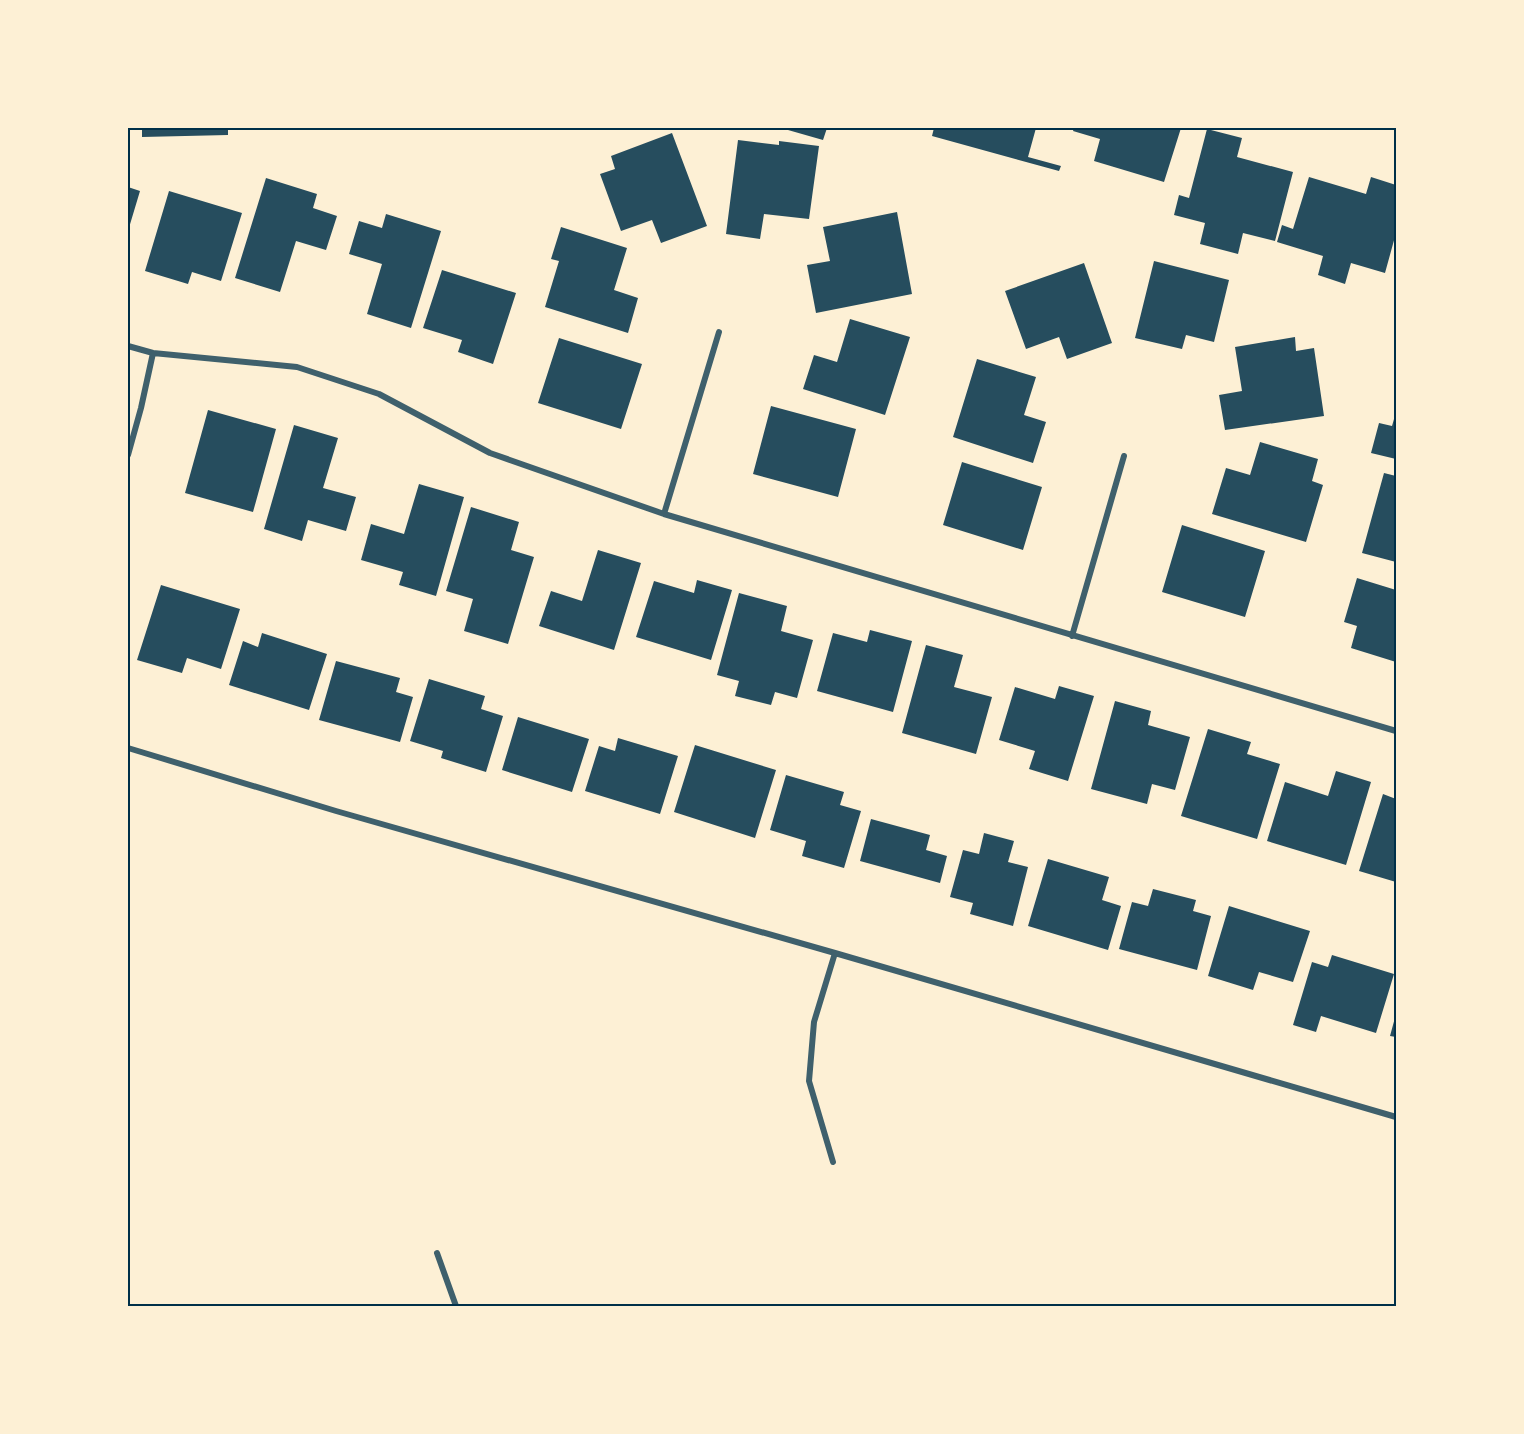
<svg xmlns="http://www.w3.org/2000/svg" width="1524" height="1434" font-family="Raleway,sans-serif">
<rect width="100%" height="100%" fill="#fdf0d5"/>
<!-- building -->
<path fill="#264d5e" d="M142 128H228V135L142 137Z
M781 128H827L823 140Z
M934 128H1036L1028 157 1061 166 1059 171 932 136Z
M1074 128H1181L1164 182 1094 161 1100 139 1073 131Z
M1207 129 1242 138 1237 157 1293 172 1275 241 1243 233 1238 254 1200 244 1205 223 1174 215 1179 195 1189 198Z
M672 133 707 226 661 243 652 220 621 231 600 174 615 169 611 156Z
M738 140 779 145V141L819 146 809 219 764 214 760 239 726 234Z
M1309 177 1366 194 1371 177 1396 185V233L1385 273 1351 263 1345 284 1318 275 1323 256 1277 242 1282 225 1293 229Z
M266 178 317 194 313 208 337 216 326 250 296 241 280 292 235 278Z
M128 187 140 191 128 231Z
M169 191 242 213 221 281 192 272 188 284 145 271Z
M897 212 912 294 816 313 807 265 830 261 823 227Z
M386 214 441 231 411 328 367 314 382 264 349 254 359 221 382 228Z
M561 227 627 248 614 290 638 298 628 333 545 307 559 261 551 259Z
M1154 261 1229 280 1214 342 1186 335 1182 349 1135 338Z
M1084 263 1112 343 1067 359 1059 337 1026 349 1005 291Z
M442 270 516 293 493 364 458 352 462 340 423 328Z
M850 319 910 337 885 415 803 389 814 355 837 362Z
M1295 337 1296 351 1314 348 1324 416 1225 430 1219 395 1242 391 1235 347Z
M559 338 642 364 621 429 538 403Z
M977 359 1036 377 1024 415 1046 422 1033 463 953 437Z
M771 406 856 429 838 497 753 474Z
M208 410 276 429 253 512 185 493Z
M1396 412V459L1371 453 1379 423 1392 426Z
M294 425 338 438 323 488 356 497 346 531 308 520 302 541 264 529Z
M1260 442 1318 459 1312 481 1323 485 1306 542 1212 514 1226 468 1250 475Z
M962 462 1042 487 1023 550 943 525Z
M1384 473 1396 476V562L1362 553Z
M419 484 464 497 436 596 399 585 403 572 361 560 371 524 404 534Z
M471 507 519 522 511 550 534 557 508 644 464 631 473 599 446 591Z
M1182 525 1265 551 1245 617 1162 592Z
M598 550 641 563 614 650 539 626 551 591 582 601Z
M1357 578 1396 590V662L1351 648 1357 626 1344 622Z
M697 580 732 590 711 660 636 637 654 581 694 593Z
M161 585 240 609 221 669 187 658 182 673 137 660Z
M739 593 787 606 781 631 813 640 797 698 775 692 771 705 735 696 739 681 717 675Z
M870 630 912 641 893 712 817 691 833 633 867 642Z
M262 633 327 654 309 710 229 685 243 641 258 647Z
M926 645 963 655 954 687 992 697 976 754 902 733Z
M336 661 400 678 396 692 413 697 400 742 319 720Z
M429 679 485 696 481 709 503 716 486 772 441 758 443 751 410 741Z
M1059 686 1094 696 1068 781 1029 769 1035 751 999 740 1015 687 1055 699Z
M1115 701 1151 711 1148 725 1190 737 1175 790 1152 784 1147 804 1091 789Z
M518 717 589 739 572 792 502 770Z
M1208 729 1251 742 1247 754 1280 764 1257 839 1181 816Z
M618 738 678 756 660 814 585 791 599 746 615 751Z
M695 745 776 770 755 838 674 812Z
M1336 771 1371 782 1346 865 1267 841 1285 782 1328 796Z
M786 775 844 792 840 805 861 811 844 868 802 856 806 841 770 830Z
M1383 794 1396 799V882L1359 871Z
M871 819 930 835 926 850 947 856 940 883 860 861Z
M984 833 1014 841 1008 862 1028 867 1013 926 970 914 973 903 950 897 963 850 979 854Z
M1048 859 1109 877 1102 900 1121 906 1108 950 1028 926Z
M1153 889 1196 900 1193 911 1211 916 1197 970 1119 949 1132 902 1148 906Z
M1229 906 1310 931 1293 982 1259 972 1253 990 1208 976Z
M1332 955 1394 974 1376 1033 1321 1016 1316 1032 1293 1025 1312 962 1328 967Z
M1396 1014V1037L1390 1036Z"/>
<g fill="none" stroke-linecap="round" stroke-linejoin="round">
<!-- minor -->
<path stroke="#3f606c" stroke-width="6" d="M128 346 153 353 297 367 379 394 490 453 664 514 1396 731
M128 455 141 408 153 353
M664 514 719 332
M1072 636 1124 456
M128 748 336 811 835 953 1396 1117
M833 1162 809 1081 814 1022 835 953
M437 1253 456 1306"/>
</g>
<!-- border -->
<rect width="1524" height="1434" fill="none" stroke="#fdf0d5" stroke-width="258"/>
<rect x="129" y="129" width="1266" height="1176" fill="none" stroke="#003049" stroke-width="2"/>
</svg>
